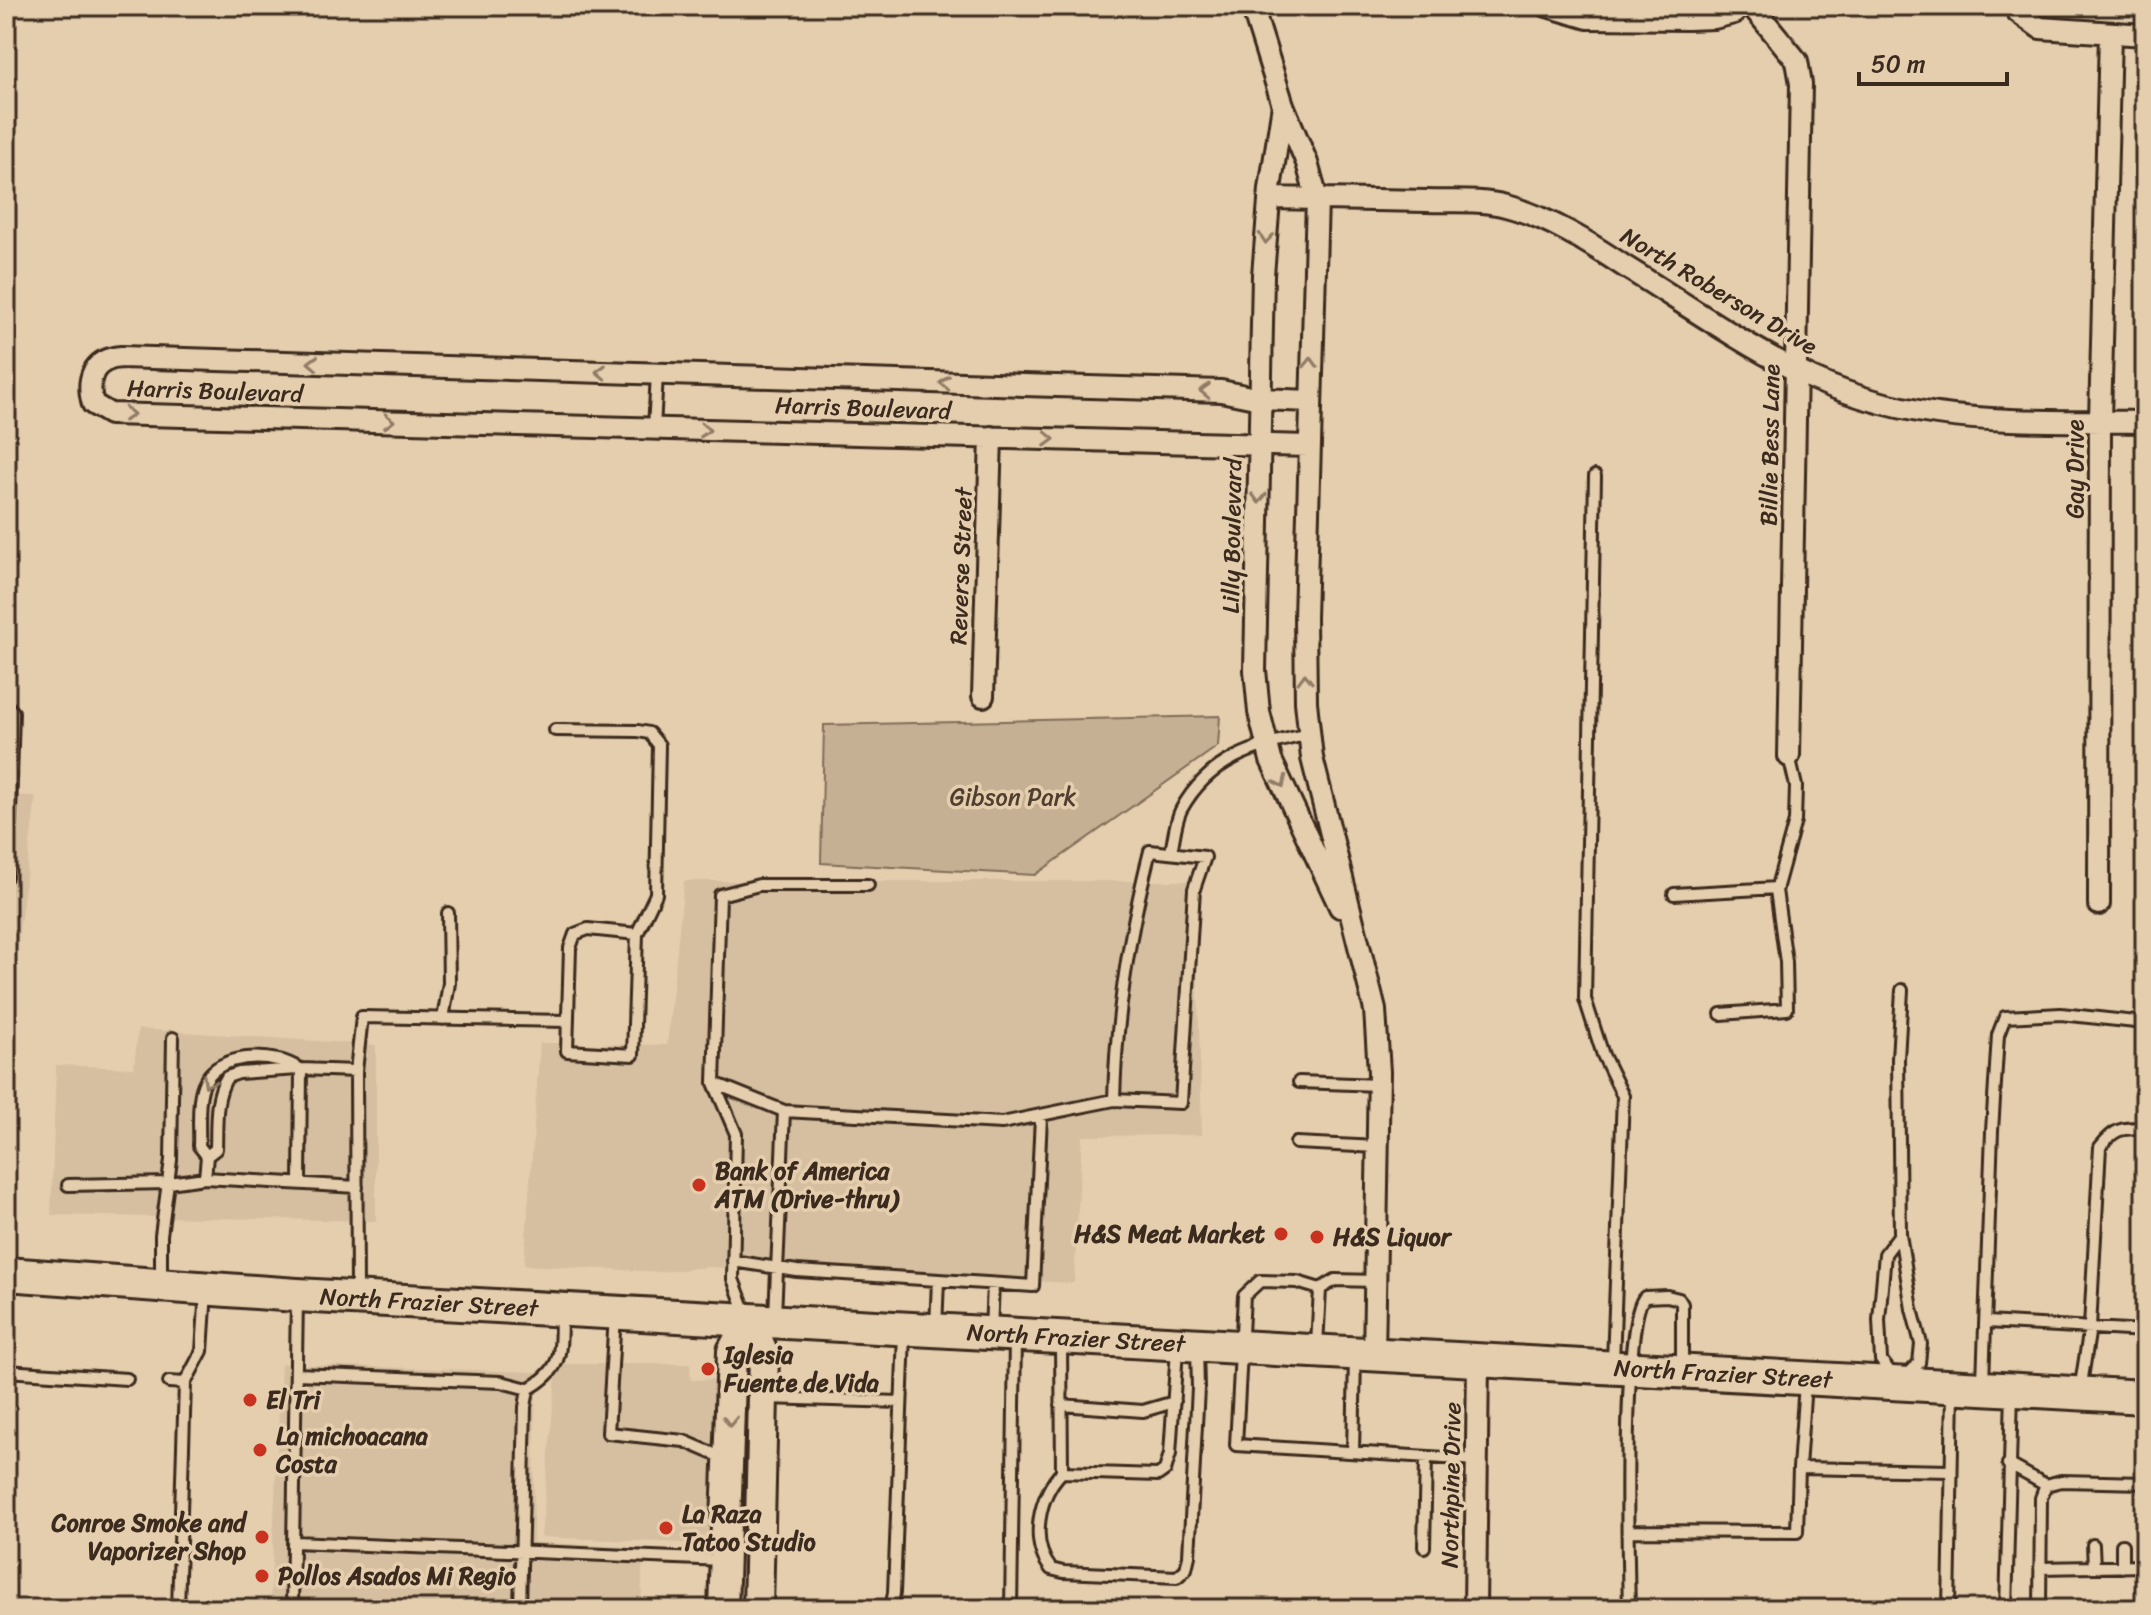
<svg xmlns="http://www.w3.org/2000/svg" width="2151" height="1615" font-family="Sriracha,sans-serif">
<rect width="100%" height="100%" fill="#e5ceae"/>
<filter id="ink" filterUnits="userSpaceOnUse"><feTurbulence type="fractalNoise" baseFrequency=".0125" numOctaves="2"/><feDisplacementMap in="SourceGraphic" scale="16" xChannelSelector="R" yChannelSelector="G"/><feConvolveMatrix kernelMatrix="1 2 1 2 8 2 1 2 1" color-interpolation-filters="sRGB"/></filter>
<g filter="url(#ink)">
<!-- built -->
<path fill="#d5bfa0" d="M6 795 36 796 11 998 6 1004Z
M684 881H1195L1202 1135 1082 1136 1074 1283 707 1267 662 1272 524 1265 540 1043 667 1045Z
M138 1029 376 1045V1221L51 1215 56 1065 134 1068Z
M281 1364 536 1372 533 1542 643 1548 641 1609H270Z
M563 1364H690L691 1380 717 1379 707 1544 541 1537 556 1375Z"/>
<!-- green -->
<path fill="#c6b094" stroke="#806d59" stroke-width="2" d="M1220 716 1218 746 1035 875 821 863 824 725Z"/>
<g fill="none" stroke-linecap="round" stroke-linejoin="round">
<defs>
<path id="lane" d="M654 428 657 374
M1595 476 1585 999 1603 1055 1623 1096 1613 1362
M6 705 13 712 10 813
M555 730 638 731 649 733 659 745 656 894 637 934 588 929 575 934 570 948 567 1051 633 1055 637 934
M6 813H10L6 877
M1150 851 1205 857 1194 889 1181 1103 1114 1100C1116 1016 1129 933 1150 851Z
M1171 852C1174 839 1175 822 1181 810 1209 758 1256 746 1309 734
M1674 894 1777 888
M1721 1014 1787 1009 1786 962 1776 890 1795 821 1796 786 1789 756
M443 1019 449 983 448 913
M1299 1082 1379 1085
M714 1083 784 1111
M1296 1143 1378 1147
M207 1156 216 1149C217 1125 214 1098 227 1077L239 1073 299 1069
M205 1178 207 1156 199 1146C200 1129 197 1106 202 1089 211 1058 251 1054 278 1060 286 1061 294 1066 301 1069
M300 1182 301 1069 356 1071
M68 1185 169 1183 205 1178 357 1187
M1900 1234 1912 1309 1921 1344 1919 1363 1899 1384 1881 1360 1879 1320 1885 1254Z
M1900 1234 1898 1059 1902 990
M733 1261 797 1271 1033 1286 1041 1117
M161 1283V1235L171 1160 173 1038
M1320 1289 1335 1280 1375 1281
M357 1292 356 1071 362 1017 568 1021
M746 1313 733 1279 736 1134 714 1083 720 895 759 885H868
M615 1315 608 1433 684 1441 726 1459
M775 1316 784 1111 1002 1123 1114 1100
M1987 1322 2145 1331
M936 1328 938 1280
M991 1331 993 1284
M1061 1343 1062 1472 1158 1475 1165 1470 1170 1454 1177 1349
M1317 1346 1320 1289 1297 1282 1260 1281 1244 1296 1236 1445 1477 1460
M6 1371 127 1379
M296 1374 501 1382 528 1389
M169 1382 185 1383
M1983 1382 1992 1131 1998 1035 2005 1017 2061 1014 2145 1023
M1805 1383 1799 1468 1951 1471
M2080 1391 2090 1327 2100 1147C2115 1128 2121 1128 2145 1128
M765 1398 901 1402
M1061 1405 1143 1411 1174 1402
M1353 1452 1355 1358
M2008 1464 2046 1485
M1062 1472C1039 1495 1029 1542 1051 1569L1063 1572 1177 1577 1186 1569 1189 1556 1198 1388 1197 1347
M1628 1531 1797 1532 1799 1468
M294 1542 723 1560
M2093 1545 2094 1567 2145 1566
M2122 1545V1567
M1424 1547 1426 1457
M2040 1568 2094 1567
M178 1609 185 1383 202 1351 206 1291
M292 1609 297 1299
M520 1609 525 1407 528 1389C564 1369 560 1352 561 1315
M891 1609 894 1593 904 1334
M1011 1609 1015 1340
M1629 1609C1628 1565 1621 1318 1645 1297L1667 1296 1679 1299 1682 1304V1366
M1949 1609 1953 1391
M2006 1609 2012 1392
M2040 1609 2041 1498 2046 1485 2061 1481 2145 1483"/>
<path id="street" d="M1252 6 1283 105 1307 163 1317 199 1305 618 1306 702 1312 758 1375 1010 1379 1072 1374 1355
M1547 6 1588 18 1687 19 1714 18 1734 13 1741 6
M1752 6 1797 61 1801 84 1789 756
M2014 6 2018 12 2040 28 2145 35
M1283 105 1270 189 1263 275 1255 670 1259 712 1271 760 1340 907
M1269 198C1322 199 1374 200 1427 201 1452 202 1481 199 1506 206 1548 217 1588 242 1624 266 1681 301 1736 340 1795 370 1912 430 2019 419 2145 422
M1309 446 110 414 93 404C86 380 92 359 121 357L1221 391 1260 399 1310 401
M983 696 991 437
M2099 904 2100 420 2110 34
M1475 1609 1478 1361"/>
<path id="secondary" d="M749 1319 764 1354 758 1609
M723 1609 732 1351 749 1319"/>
<g id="primary">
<path id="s1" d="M6 1274 297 1295 2145 1397"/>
</g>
</defs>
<!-- lane casing -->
<use href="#lane" stroke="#3b2a1e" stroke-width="16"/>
<!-- street casing -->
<use href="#street" stroke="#3b2a1e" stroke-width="26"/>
<!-- secondary casing -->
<use href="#secondary" stroke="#3b2a1e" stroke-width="34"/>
<!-- primary casing -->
<use href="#primary" stroke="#3b2a1e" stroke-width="38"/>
<!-- lane -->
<use href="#lane" stroke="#e5ceae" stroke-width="10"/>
<!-- street -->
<use href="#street" stroke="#e5ceae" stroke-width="20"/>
<!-- secondary -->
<use href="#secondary" stroke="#e5ceae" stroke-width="28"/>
<!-- primary -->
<use href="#primary" stroke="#e5ceae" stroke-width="32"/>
</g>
<!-- one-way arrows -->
<defs><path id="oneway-chevron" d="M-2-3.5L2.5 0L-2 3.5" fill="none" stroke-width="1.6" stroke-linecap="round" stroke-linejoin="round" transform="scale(2)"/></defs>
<g stroke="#907c66">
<use href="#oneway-chevron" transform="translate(1266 238) rotate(95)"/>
<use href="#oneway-chevron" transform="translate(313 363) rotate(-178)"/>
<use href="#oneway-chevron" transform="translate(1311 363) rotate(-88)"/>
<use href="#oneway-chevron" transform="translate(601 372) rotate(-178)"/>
<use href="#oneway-chevron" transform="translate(945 383) rotate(-178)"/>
<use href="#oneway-chevron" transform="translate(1205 391) rotate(-178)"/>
<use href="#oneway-chevron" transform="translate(129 414) rotate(2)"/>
<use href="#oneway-chevron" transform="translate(389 421) rotate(2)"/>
<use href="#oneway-chevron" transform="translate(705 430) rotate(2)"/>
<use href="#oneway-chevron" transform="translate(1049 439) rotate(2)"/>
<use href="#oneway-chevron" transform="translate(1259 498) rotate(91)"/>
<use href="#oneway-chevron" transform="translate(1305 679) rotate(-91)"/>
<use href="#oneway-chevron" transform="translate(1281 782) rotate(65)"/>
<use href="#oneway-chevron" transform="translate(208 1082) rotate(119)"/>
<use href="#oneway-chevron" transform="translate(730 1421) rotate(92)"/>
</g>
</g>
<!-- markers -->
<g fill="#c8321e" stroke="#e5ceae" stroke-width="3">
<circle cx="699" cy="1185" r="8"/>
<circle cx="1281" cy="1234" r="8"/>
<circle cx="1317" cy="1237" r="8"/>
<circle cx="708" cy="1369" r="8"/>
<circle cx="250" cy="1400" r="8"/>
<circle cx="260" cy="1450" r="8"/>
<circle cx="666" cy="1528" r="8"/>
<circle cx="262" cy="1537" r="8"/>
<circle cx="262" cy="1576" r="8"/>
</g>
<g text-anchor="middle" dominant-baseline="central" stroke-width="7" stroke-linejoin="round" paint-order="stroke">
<!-- street labels -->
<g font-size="24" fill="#3b2a1e" stroke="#e5ceae">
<text transform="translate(1719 291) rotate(31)">North Roberson Drive</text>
<text transform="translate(215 391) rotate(2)">Harris Boulevard</text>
<text transform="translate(863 408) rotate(2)">Harris Boulevard</text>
<text transform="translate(1770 445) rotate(-89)">Billie Bess Lane</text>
<text transform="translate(2075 469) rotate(-90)">Gay Drive</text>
<text transform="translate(1232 536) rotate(-89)">Lilly Boulevard</text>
<text transform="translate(961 566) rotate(-88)">Reverse Street</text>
<text stroke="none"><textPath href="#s1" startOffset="424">North Frazier Street</textPath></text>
<text stroke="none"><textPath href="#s1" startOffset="1072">North Frazier Street</textPath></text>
<text stroke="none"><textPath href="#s1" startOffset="1720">North Frazier Street</textPath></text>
<text transform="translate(1451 1485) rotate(-89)">Northpine Drive</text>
</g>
<!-- park labels -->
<g font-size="24" fill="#503e30" stroke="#e5ceae">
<text x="1013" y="797">Gibson Park</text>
</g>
<!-- poi labels -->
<g font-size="24" font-weight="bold" fill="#3b2a1e" stroke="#e5ceae" text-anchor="start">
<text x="715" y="1171">Bank of America<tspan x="715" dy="28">ATM (Drive-thru)</tspan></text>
<text x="1265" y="1234" text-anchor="end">H&amp;S Meat Market</text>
<text x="1333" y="1237">H&amp;S Liquor</text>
<text x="724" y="1355">Iglesia<tspan x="724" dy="28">Fuente de Vida</tspan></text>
<text x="266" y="1400">El Tri</text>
<text x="276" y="1436">La michoacana<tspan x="276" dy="28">Costa</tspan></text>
<text x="682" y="1514">La Raza<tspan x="682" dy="28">Tatoo Studio</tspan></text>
<text x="246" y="1523" text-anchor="end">Conroe Smoke and<tspan x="246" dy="28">Vaporizer Shop</tspan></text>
<text x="278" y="1576">Pollos Asados Mi Regio</text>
</g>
</g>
<!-- margin -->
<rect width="2151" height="1615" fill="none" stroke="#e5ceae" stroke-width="32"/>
<rect x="16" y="16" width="2119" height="1583" fill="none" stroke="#3b2a1e" stroke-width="3" filter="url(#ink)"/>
<!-- scale -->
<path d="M1859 72v12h148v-12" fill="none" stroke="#3b2a1e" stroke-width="4"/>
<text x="1871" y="72" font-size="24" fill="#3b2a1e" stroke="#e5ceae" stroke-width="6" paint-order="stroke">50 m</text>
</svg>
